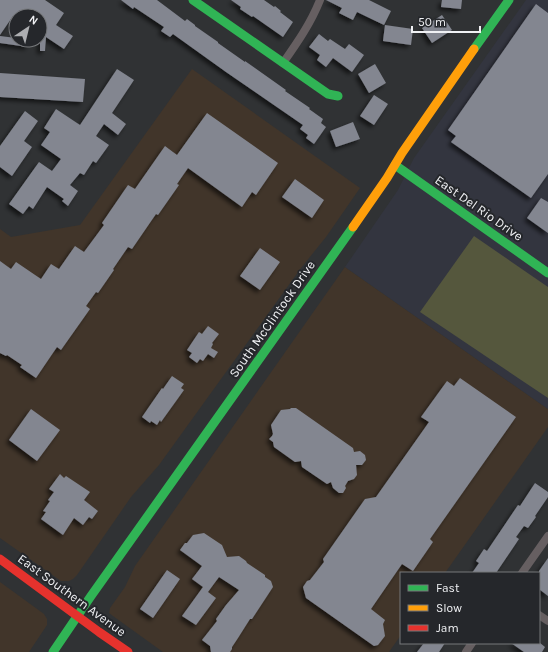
<svg xmlns="http://www.w3.org/2000/svg" width="548" height="652" font-family="Karla,sans-serif">
<defs>
<filter id="shadow"><feDropShadow dx="-3" dy="3" stdDeviation="2" flood-color="#0009"/></filter>
</defs>
<rect width="100%" height="100%" fill="#303234"/>
<!-- commercial -->
<path fill="#41352a" d="M192 69 360 188 326 237 301 268 159 465 131 497 77 575 73 579 69 581H61L0 538V229L11 237 80 225Z
M345 267 548 409V427L445 573H401V635L389 652H163L113 616 109 613 110 608 125 587 135 566Z
M0 582 44 614 47 619V625L29 652H0Z"/>
<!-- built -->
<path fill="#33353f" d="M526 0H548V409L345 267 398 190 414 158Z"/>
<!-- garden -->
<path fill="#55573d" d="M474 236 548 287V398L420 312Z"/>
<!-- building -->
<path fill="#838690" filter="url(#shadow)" d="M0 0H45L64 13 56 25 73 36 64 49 46 37 45 51H40V16H13L0 35Z
M121 0H157L185 21 187 19 195 25V26L218 42V43L245 62V61L286 90 285 91 310 108 309 109 323 119 321 123 326 127 314 144 306 138 308 135 300 129 303 125 226 72 173 34 170 37 161 31 164 27 134 7 133 9Z
M231 0H264L274 7 275 6 281 11 280 12 293 22 283 37 253 16 252 17 240 9 241 7Z
M326 0H369L391 11 384 25 357 12 353 20 339 13 342 8Z
M442 0H462L461 9 441 7Z
M536 4 548 13V174L531 198 451 142 456 136 448 130Z
M442 15 452 30 432 43 422 28Z
M385 25 413 29 411 45 383 41Z
M319 34 328 41 330 39 345 49 349 44 364 55 352 72 333 58 326 67 317 60 320 55 309 47Z
M0 36 16 38V40H29L28 47 0 43Z
M375 64 386 83 369 93 358 74Z
M117 69 134 80 112 113 126 124 118 135 104 124 96 136 109 145 96 163 93 161 84 175 80 173 70 185 78 191 68 206 62 201 64 199 47 187 33 209 29 206 23 214 9 204 39 162 52 171 61 159 41 145 50 132 44 128 56 109 80 125Z
M0 73 85 79 83 102 0 97Z
M374 95 388 104 374 125 360 116Z
M25 111 38 121 24 141 32 147 12 176 0 167V146Z
M207 113 278 163 256 195 252 192 242 207 188 168 177 184 179 185 158 215 156 214 132 249 128 247 113 269 114 270 98 293 96 292 86 306 90 309 61 350 57 347 36 378 20 367 22 365 7 355 6 356 0 353V261L11 269 16 262 41 279 51 264 59 269 75 246 84 252 104 225 102 223 128 185 135 189 165 146 177 155Z
M353 122 360 139 336 147 330 131Z
M295 179 324 200 312 218 282 197Z
M541 198 548 202V233L527 218Z
M260 248 280 262 260 290 240 276Z
M208 326 219 334 212 343 213 344 211 348 218 352 214 358 208 354 203 361 200 359 197 363 189 357 192 353 187 350 199 332 202 334Z
M172 376 184 384 181 388 184 390 161 422 160 420 157 425 151 421 150 423 142 417 162 388 163 389Z
M460 378 516 417 430 539 433 542 413 571 402 564 371 609 385 620 383 624 385 636 378 645 374 646 306 598 303 587 307 581 310 580 324 562 323 559 365 499 376 497 429 422 421 417 447 381 454 386Z
M291 408H296L353 448 354 452 360 451 365 455 366 460 362 465H356L357 475 354 479 348 481 345 486 346 488 343 493H339L333 488 331 482 327 484 302 467 301 461 295 462 274 447 273 442 269 439 272 436 273 434 271 425 281 410 290 409Z
M31 409 60 430 37 461 9 440Z
M60 474 64 478 66 476 90 492 84 500 98 511 92 519 89 517 83 525 74 518 63 535 41 519 46 512 43 511 50 501 48 500 54 492 49 489Z
M535 483 548 492V497L535 516 536 517 528 528 524 526 516 537 519 539 496 573H472L479 563 476 561 484 549 487 551 518 505 520 506Z
M204 533 222 545 227 557 239 556 246 561 247 563 265 575V577L271 581 273 587 252 619H250L238 638 232 647V649L230 652H211L210 646 202 640 217 621 216 619 226 605 239 590 219 577 208 592 216 598 196 625 182 616 203 587 192 579 202 566 180 550 185 543H187L193 535Z
M548 558V596L539 589V571Z
M167 570 180 579 153 618 140 609Z
M424 643H445L439 652H417Z
M511 643H540L545 647 542 652H524Z"/>
<g fill="none" stroke-linecap="round" stroke-linejoin="round">
<!-- street -->
<path stroke="#665f61" stroke-width="8" d="M283 63C297 43 311 23 320 0
M522 573 548 536
M539 615 548 621
M466 652 472 643"/>
<!-- fast -->
<path stroke="#30b455" stroke-width="9" d="M193 0 328 94 338 96
M474 49 509 0
M395 165 548 273
M53 652 91 596 353 227"/>
<!-- slow -->
<path stroke="#ff9f0a" stroke-width="9" d="M353 227 387 178 402 153 474 49"/>
<!-- jam -->
<path stroke="#e5322d" stroke-width="9" d="M0 559 99 632 128 652"/>
</g>
<g text-anchor="middle" dominant-baseline="central" stroke-width="4" stroke-linejoin="round" paint-order="stroke">
<!-- street labels -->
<g font-size="13" fill="#f0f1f4" stroke="#25272b">
<text transform="translate(479 208) rotate(35)">East Del Rio Drive</text>
<text transform="translate(272 319) rotate(-55)">South McClintock Drive</text>
<text transform="translate(72 595) rotate(36)">East Southern Avenue</text>
</g>
</g>
<!-- legend -->
<rect x="400" y="572" width="140" height="72" fill="#25272b" stroke="#76787b"/>
<rect x="408" y="585" width="20" height="6" fill="#30b455" stroke="#76787b"/>
<text x="436" y="592" font-size="12" fill="#f0f1f4">Fast</text>
<rect x="408" y="605" width="20" height="6" fill="#ff9f0a" stroke="#76787b"/>
<text x="436" y="612" font-size="12" fill="#f0f1f4">Slow</text>
<rect x="408" y="625" width="20" height="6" fill="#e5322d" stroke="#76787b"/>
<text x="436" y="632" font-size="12" fill="#f0f1f4">Jam</text>
<!-- north arrow -->
<g transform="translate(28 28) rotate(35)"><circle r="19" fill="#25272b" stroke="#76787b"/>
<path d="M0-3L7 15L0 10L-7 15Z" fill="#adaeb1"/>
<text y="-6" font-size="11" font-weight="bold" text-anchor="middle" fill="#f0f1f4">N</text>
</g>
<!-- scale -->
<path d="M412 26v6h68v-6" fill="none" stroke="#f0f1f4" stroke-width="2"/>
<text x="418" y="26" font-size="12" fill="#f0f1f4" stroke="#25272b" stroke-width="3" paint-order="stroke">50 m</text>
</svg>
